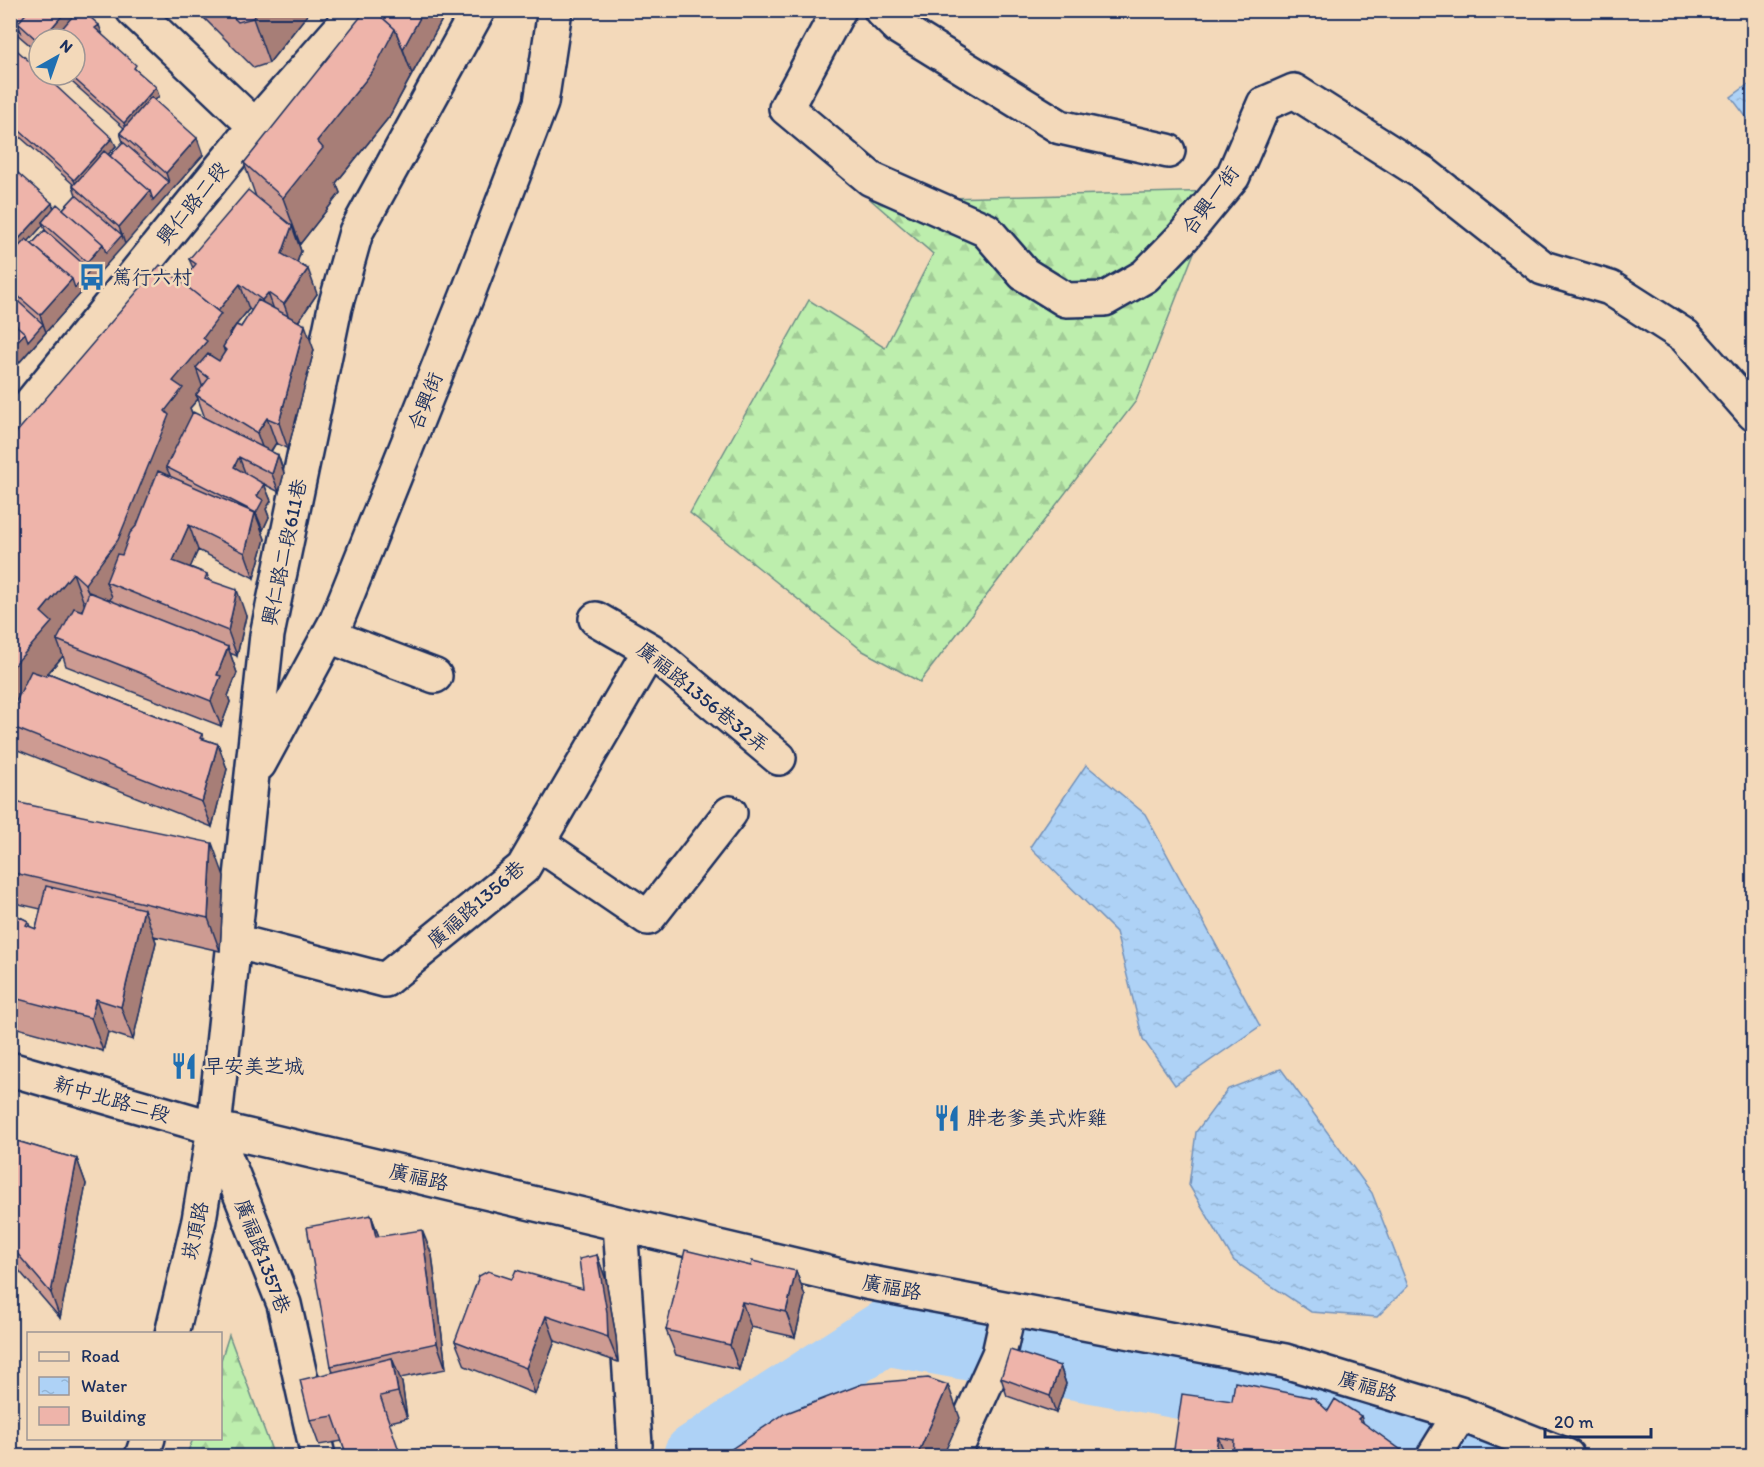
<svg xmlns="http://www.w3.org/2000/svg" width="1764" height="1467" font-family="Itim,'LXGW WenKai TC',sans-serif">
<defs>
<pattern id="forest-firs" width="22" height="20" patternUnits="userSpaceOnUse" patternTransform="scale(1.5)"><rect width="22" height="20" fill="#bdeead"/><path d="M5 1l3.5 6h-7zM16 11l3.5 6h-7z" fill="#a2cc97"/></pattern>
<pattern id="water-ripples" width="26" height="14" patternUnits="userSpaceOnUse" patternTransform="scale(1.5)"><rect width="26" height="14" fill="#aed2f6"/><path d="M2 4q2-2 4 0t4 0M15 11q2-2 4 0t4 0" fill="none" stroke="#95b5d5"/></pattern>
</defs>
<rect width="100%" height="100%" fill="#f3d9ba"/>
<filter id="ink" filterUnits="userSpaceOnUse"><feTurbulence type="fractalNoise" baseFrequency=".0167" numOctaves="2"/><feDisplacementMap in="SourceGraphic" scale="12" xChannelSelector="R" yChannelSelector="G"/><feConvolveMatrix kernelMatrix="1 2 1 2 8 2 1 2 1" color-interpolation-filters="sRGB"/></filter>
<g filter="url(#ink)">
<!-- forest -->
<path fill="url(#forest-firs)" stroke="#6c8e86" stroke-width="1.5" d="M1218 191 1136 401 920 682 863 651 690 513 809 300 885 348 933 254 871 200Z
M229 1335 274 1456H186L193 1439 220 1438 221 1360Z"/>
<!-- water -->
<path fill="url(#water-ripples)" stroke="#7391b9" stroke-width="1.5" d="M1753 81V126L1731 97Z
M1086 765 1145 814 1260 1026 1175 1085 1143 1039 1116 932 1030 847Z
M1281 1069 1372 1193 1408 1286 1377 1317 1311 1312 1234 1261 1189 1185 1196 1132 1228 1089Z"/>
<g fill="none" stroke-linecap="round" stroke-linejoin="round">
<!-- river -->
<path stroke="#aed2f6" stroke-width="64" d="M695 1456 884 1333 1422 1431 1486 1456"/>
<defs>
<path id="minor" d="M133 10 255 126
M839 10 786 108 871 179 986 230 1024 274 1066 300 1105 299 1145 276 1183 237 1233 176 1264 104 1294 91 1423 173 1543 268 1610 288 1685 336 1754 414
M881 10 898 27 1060 127 1168 151
M10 145 67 197
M10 429 255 126 357 10
M596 619 650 650 779 758
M329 636 435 676
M259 764 337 620 467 296 541 103 555 10
M538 843 648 918 730 813
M234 941 385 980 523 868 650 650
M10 1069 214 1128 866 1282 1285 1361 1460 1414 1567 1456
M214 1128 284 1304 318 1456
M620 1224 635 1445
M172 1334 199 1220 214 1128 267 635 335 307 356 232 478 10
M142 1456 148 1438
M953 1456 999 1354 1009 1309
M1434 1456 1460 1414"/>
</defs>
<!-- minor casing -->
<use href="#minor" stroke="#1b2f5e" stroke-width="38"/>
<!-- minor -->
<use href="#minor" stroke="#f3d9ba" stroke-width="33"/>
</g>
<!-- wall -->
<path fill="#cd9b92" stroke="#1b2f5e" stroke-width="1.5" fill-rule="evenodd" d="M10 10 102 33 101 34 139 73 159 96 154 101 203 155 10 373V256L17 249 10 243V166L54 208 63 209 76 195 73 186 74 185 10 128V44L116 146 108 154 110 156 123 142 120 133 124 128 64 75H75L39 39V53L10 28ZM43 225 45 230 32 244 28 241Z
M196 10H311L269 63 254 68Z
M381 10H443L442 12 444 16 389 117 336 183 340 193 300 244 298 242 301 251 297 263 317 294 298 322 314 350 288 449 276 443 271 452 278 455 284 473 279 492 264 484 271 501 266 509 269 517 263 530 261 529 265 539 254 578 198 550 190 567 207 574 209 580 246 616 237 656 230 653 237 673 228 696 230 702 221 726 66 666 63 656 48 673 202 734 204 739 218 744 227 769 212 827 15 749 10 736V440L181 282 193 268 189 259 256 197 244 163ZM249 309 252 311 241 327 236 325ZM198 399 205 418 192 414 190 408Z
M10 801 224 876 220 951 154 936 156 942 133 1040 108 1032 103 1051 10 1026V912L28 921 30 927 36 929 41 909 10 902Z
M10 1139 77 1159 86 1184 60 1318 10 1260Z
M371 1215 379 1237 432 1255 446 1369 400 1378 402 1383 407 1418 390 1422 347 1456 342 1441 319 1445 310 1420 333 1372 331 1366Z
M597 1255 606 1280 616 1337 618 1362 555 1341 535 1394 465 1366 455 1341 512 1279 583 1289Z
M796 1271 805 1296 795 1337 751 1327 739 1370 676 1355 666 1330Z
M1060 1366 1066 1384 1056 1413 1007 1396 1001 1378Z
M1232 1401 1328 1411 1364 1424 1403 1456H1173Z"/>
<!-- shaded-wall -->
<path fill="#a77e77" stroke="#1b2f5e" stroke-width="1.5" d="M67 10H81L64 39H42Z
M259 10H311L269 63 253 18Z
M424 10H443L442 12 444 16 412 74 403 49Z
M99 25 102 33 98 37 95 28Z
M395 29 412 74 389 117 336 183 340 193 300 244 283 198 317 141Z
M156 87 159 96 127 131 124 123Z
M112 138 116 146 77 188 74 180Z
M197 138 203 155 125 244 119 227 150 191 169 182 166 173Z
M52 203 55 212 42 222 43 225 20 251 16 242Z
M292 226 301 251 291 279 282 254Z
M122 235 125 244 46 332 40 315 72 279 90 270 87 262 103 244Z
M308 269 317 294 293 329 284 304Z
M240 284 249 309 229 334 233 346 226 350 223 347 226 356 209 378 196 368 204 391 196 395 198 399 190 408 195 421 166 467 170 475 130 573 106 582 112 597 97 616 85 584 165 411 173 381 203 338 218 311Z
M268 293 277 318 271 325 262 300Z
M43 324 46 332 10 373V349L25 333Z
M305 325 314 350 288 449 279 423Z
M267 418 276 443 266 458 257 433Z
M278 455 284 473 279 492 272 474Z
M239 457 246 475 234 467Z
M264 484 271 501 266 509 269 517 263 530 256 513 257 496Z
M255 513 265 539 254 578 245 553Z
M189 525 198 550 182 586 173 561Z
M73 573 85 606 57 640 63 656 10 716V670L41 612Z
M237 590 246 616 237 656 228 631Z
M228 647 237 673 228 696 230 702 221 726 211 701 217 675Z
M218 744 227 769 212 827 202 802Z
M212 843 224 876 220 951 208 918Z
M144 909 156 942 133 1040 121 1007Z
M96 999 108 1032 103 1051 91 1018Z
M77 1159 86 1184 60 1318 51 1293Z
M371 1215 380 1240 376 1237Z
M422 1230 432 1255 446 1369 437 1343Z
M597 1255 606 1280 616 1337 618 1362 608 1337Z
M796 1271 805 1296 795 1337 786 1312Z
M742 1302 751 1327 739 1370 730 1345Z
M546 1316 555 1341 535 1394 526 1368Z
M392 1358 402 1383 407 1418 398 1392Z
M1060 1366 1066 1384 1056 1413 1050 1396Z
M948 1385 960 1418 943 1456H917Z
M1361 1416 1373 1449 1358 1419Z
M1218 1437 1226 1456H1215Z
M1401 1450 1403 1456H1396Z"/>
<!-- building -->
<path fill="#eeb4aa" stroke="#1b2f5e" stroke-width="1.5" d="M10 10H29L18 23 21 32 10 22Z
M29 10H67L42 39H39V42L18 23Z
M78 10H82L99 25 95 28 136 65 134 68 156 87 124 123 70 75H75V39H53Z
M226 10H259L253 18 238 22Z
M366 10H374L395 29 373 71 317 141 323 148 283 198 244 163Z
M381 10H424L403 49 395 29 378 14Z
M10 44 39 70V75H44L112 138 74 180 10 122Z
M151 97 197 138 166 173 120 133Z
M123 142 169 182 153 200 150 191 110 156Z
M104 151 150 191 119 227 73 186Z
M10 166 52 203 16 242 10 237Z
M248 190 292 226 282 254 308 269 284 304 268 293 262 300 240 284 218 311 181 282 196 264 189 259Z
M76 195 122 235 106 253 103 244 63 209Z
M57 204 103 244 87 262 42 222Z
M45 230 90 270 75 288 72 279 32 244Z
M26 239 72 279 40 315 10 289V256Z
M160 265 221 314 203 338 207 341 173 381 183 388 165 411 169 415 118 540 85 584 73 573 41 612 52 622 10 670V440Z
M10 294 43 324 28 341 25 333 10 320Z
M258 300 305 325 279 423 267 418 257 433 196 395 209 378 196 368 208 354 219 361 226 350 223 347 236 325 241 327Z
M10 320 25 333 10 349Z
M193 412 278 455 272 474 239 457 234 467 264 484 257 496 263 500 256 513 166 467Z
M158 471 255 513 245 553 189 525 173 561 207 574 205 579 237 590 228 631 106 582 117 554 122 555 130 533 137 525Z
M89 592 228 647 217 675 221 676 211 701 57 640 74 608 82 611Z
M31 671 46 676 48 673 202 734 200 738 218 744 202 802 10 726V714Z
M10 801 212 843 208 918 10 872Z
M46 886 144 909 121 1007 96 999 91 1018 10 997V912L28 921 26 925 36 929Z
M10 1139 77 1159 51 1293 10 1245Z
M371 1215 376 1237 422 1230 437 1343 331 1366 307 1227Z
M685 1250 751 1266 752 1261 796 1271 786 1312 742 1302 730 1345 666 1330Z
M597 1255 607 1312 608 1337 546 1316 526 1368 455 1341 479 1276 488 1271 512 1279 516 1270 583 1289 579 1259Z
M1010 1350 1060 1366 1050 1396 1001 1378Z
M392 1358 398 1392 380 1396 401 1456H343H347L333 1416 310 1420 300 1380Z
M928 1378 948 1385 917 1456H721L784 1414 862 1384Z
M1235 1382 1314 1398 1328 1411 1335 1399 1361 1416 1358 1419 1401 1450 1396 1456H1233L1234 1440 1218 1437 1215 1456H1173L1182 1394 1232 1401Z"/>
</g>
<!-- icons -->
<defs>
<symbol id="bus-bare" viewBox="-9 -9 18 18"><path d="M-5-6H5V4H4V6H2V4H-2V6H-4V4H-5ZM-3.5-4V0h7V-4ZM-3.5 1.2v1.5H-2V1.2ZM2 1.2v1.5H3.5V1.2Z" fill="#1f6fb2" stroke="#f3d9ba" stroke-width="2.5" paint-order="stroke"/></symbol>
<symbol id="restaurant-bare" viewBox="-9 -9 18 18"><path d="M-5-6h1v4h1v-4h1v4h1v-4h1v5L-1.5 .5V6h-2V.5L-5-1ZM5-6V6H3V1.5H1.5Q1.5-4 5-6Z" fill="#1f6fb2" stroke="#f3d9ba" stroke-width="2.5" paint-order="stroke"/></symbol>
</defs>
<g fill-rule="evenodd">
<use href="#bus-bare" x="73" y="258" width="38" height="38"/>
<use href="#restaurant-bare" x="165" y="1047" width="38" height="38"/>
<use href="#restaurant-bare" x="928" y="1099" width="38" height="38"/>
</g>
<g text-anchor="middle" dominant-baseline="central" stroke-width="5" stroke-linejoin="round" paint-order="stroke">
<!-- street labels -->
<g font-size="20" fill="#1b2f5e" stroke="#f3d9ba">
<text transform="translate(1210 200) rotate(-53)">合興一街</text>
<text transform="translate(192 203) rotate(-51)">興仁路二段</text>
<text transform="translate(425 401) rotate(-68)">合興街</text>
<text transform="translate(284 552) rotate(-78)">興仁路二段611巷</text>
<text transform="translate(703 697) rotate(39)">廣福路1356巷32弄</text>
<text transform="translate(476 904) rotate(-41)">廣福路1356巷</text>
<text transform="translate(112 1099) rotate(16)">新中北路二段</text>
<text transform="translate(419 1177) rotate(13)">廣福路</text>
<text transform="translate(195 1231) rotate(-78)">崁頂路</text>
<text transform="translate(263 1256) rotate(69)">廣福路1357巷</text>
<text transform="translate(892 1287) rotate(11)">廣福路</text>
<text transform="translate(1368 1386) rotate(17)">廣福路</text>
</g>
<!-- poi labels -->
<g font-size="20" fill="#1b2f5e" stroke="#f3d9ba" text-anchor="start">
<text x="112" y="277">篤行六村</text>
<text x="204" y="1066">早安美芝城</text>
<text x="967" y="1118">胖老爹美式炸雞</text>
</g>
</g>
<!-- margin -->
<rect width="1764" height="1467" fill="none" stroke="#f3d9ba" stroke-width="36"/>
<rect x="18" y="18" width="1728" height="1431" fill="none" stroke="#1b2f5e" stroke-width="2" filter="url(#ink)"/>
<!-- legend -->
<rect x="27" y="1332" width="195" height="108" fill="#f3d9ba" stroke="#9d9595" stroke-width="1.5"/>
<rect x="39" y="1352" width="30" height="9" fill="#f3d9ba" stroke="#9d9595" stroke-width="1.5"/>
<text x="81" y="1362" font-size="18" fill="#1b2f5e">Road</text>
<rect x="39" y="1377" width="30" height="18" fill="url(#water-ripples)" stroke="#9d9595" stroke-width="1.5"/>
<text x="81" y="1392" font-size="18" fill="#1b2f5e">Water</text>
<rect x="39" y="1407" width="30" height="18" fill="#eeb4aa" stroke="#9d9595" stroke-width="1.5"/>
<text x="81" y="1422" font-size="18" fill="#1b2f5e">Building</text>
<!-- north arrow -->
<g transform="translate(57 57) rotate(40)"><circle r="28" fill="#f3d9ba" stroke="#9d9595" stroke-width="1.5"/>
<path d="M0-4.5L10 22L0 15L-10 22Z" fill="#1f6fb2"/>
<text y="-9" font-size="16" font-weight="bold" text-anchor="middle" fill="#1b2f5e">N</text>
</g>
<!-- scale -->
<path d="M1545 1428v9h106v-9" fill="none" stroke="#1b2f5e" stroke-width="3"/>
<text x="1554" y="1428" font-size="18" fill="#1b2f5e" stroke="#f3d9ba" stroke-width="4.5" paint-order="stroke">20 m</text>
</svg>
